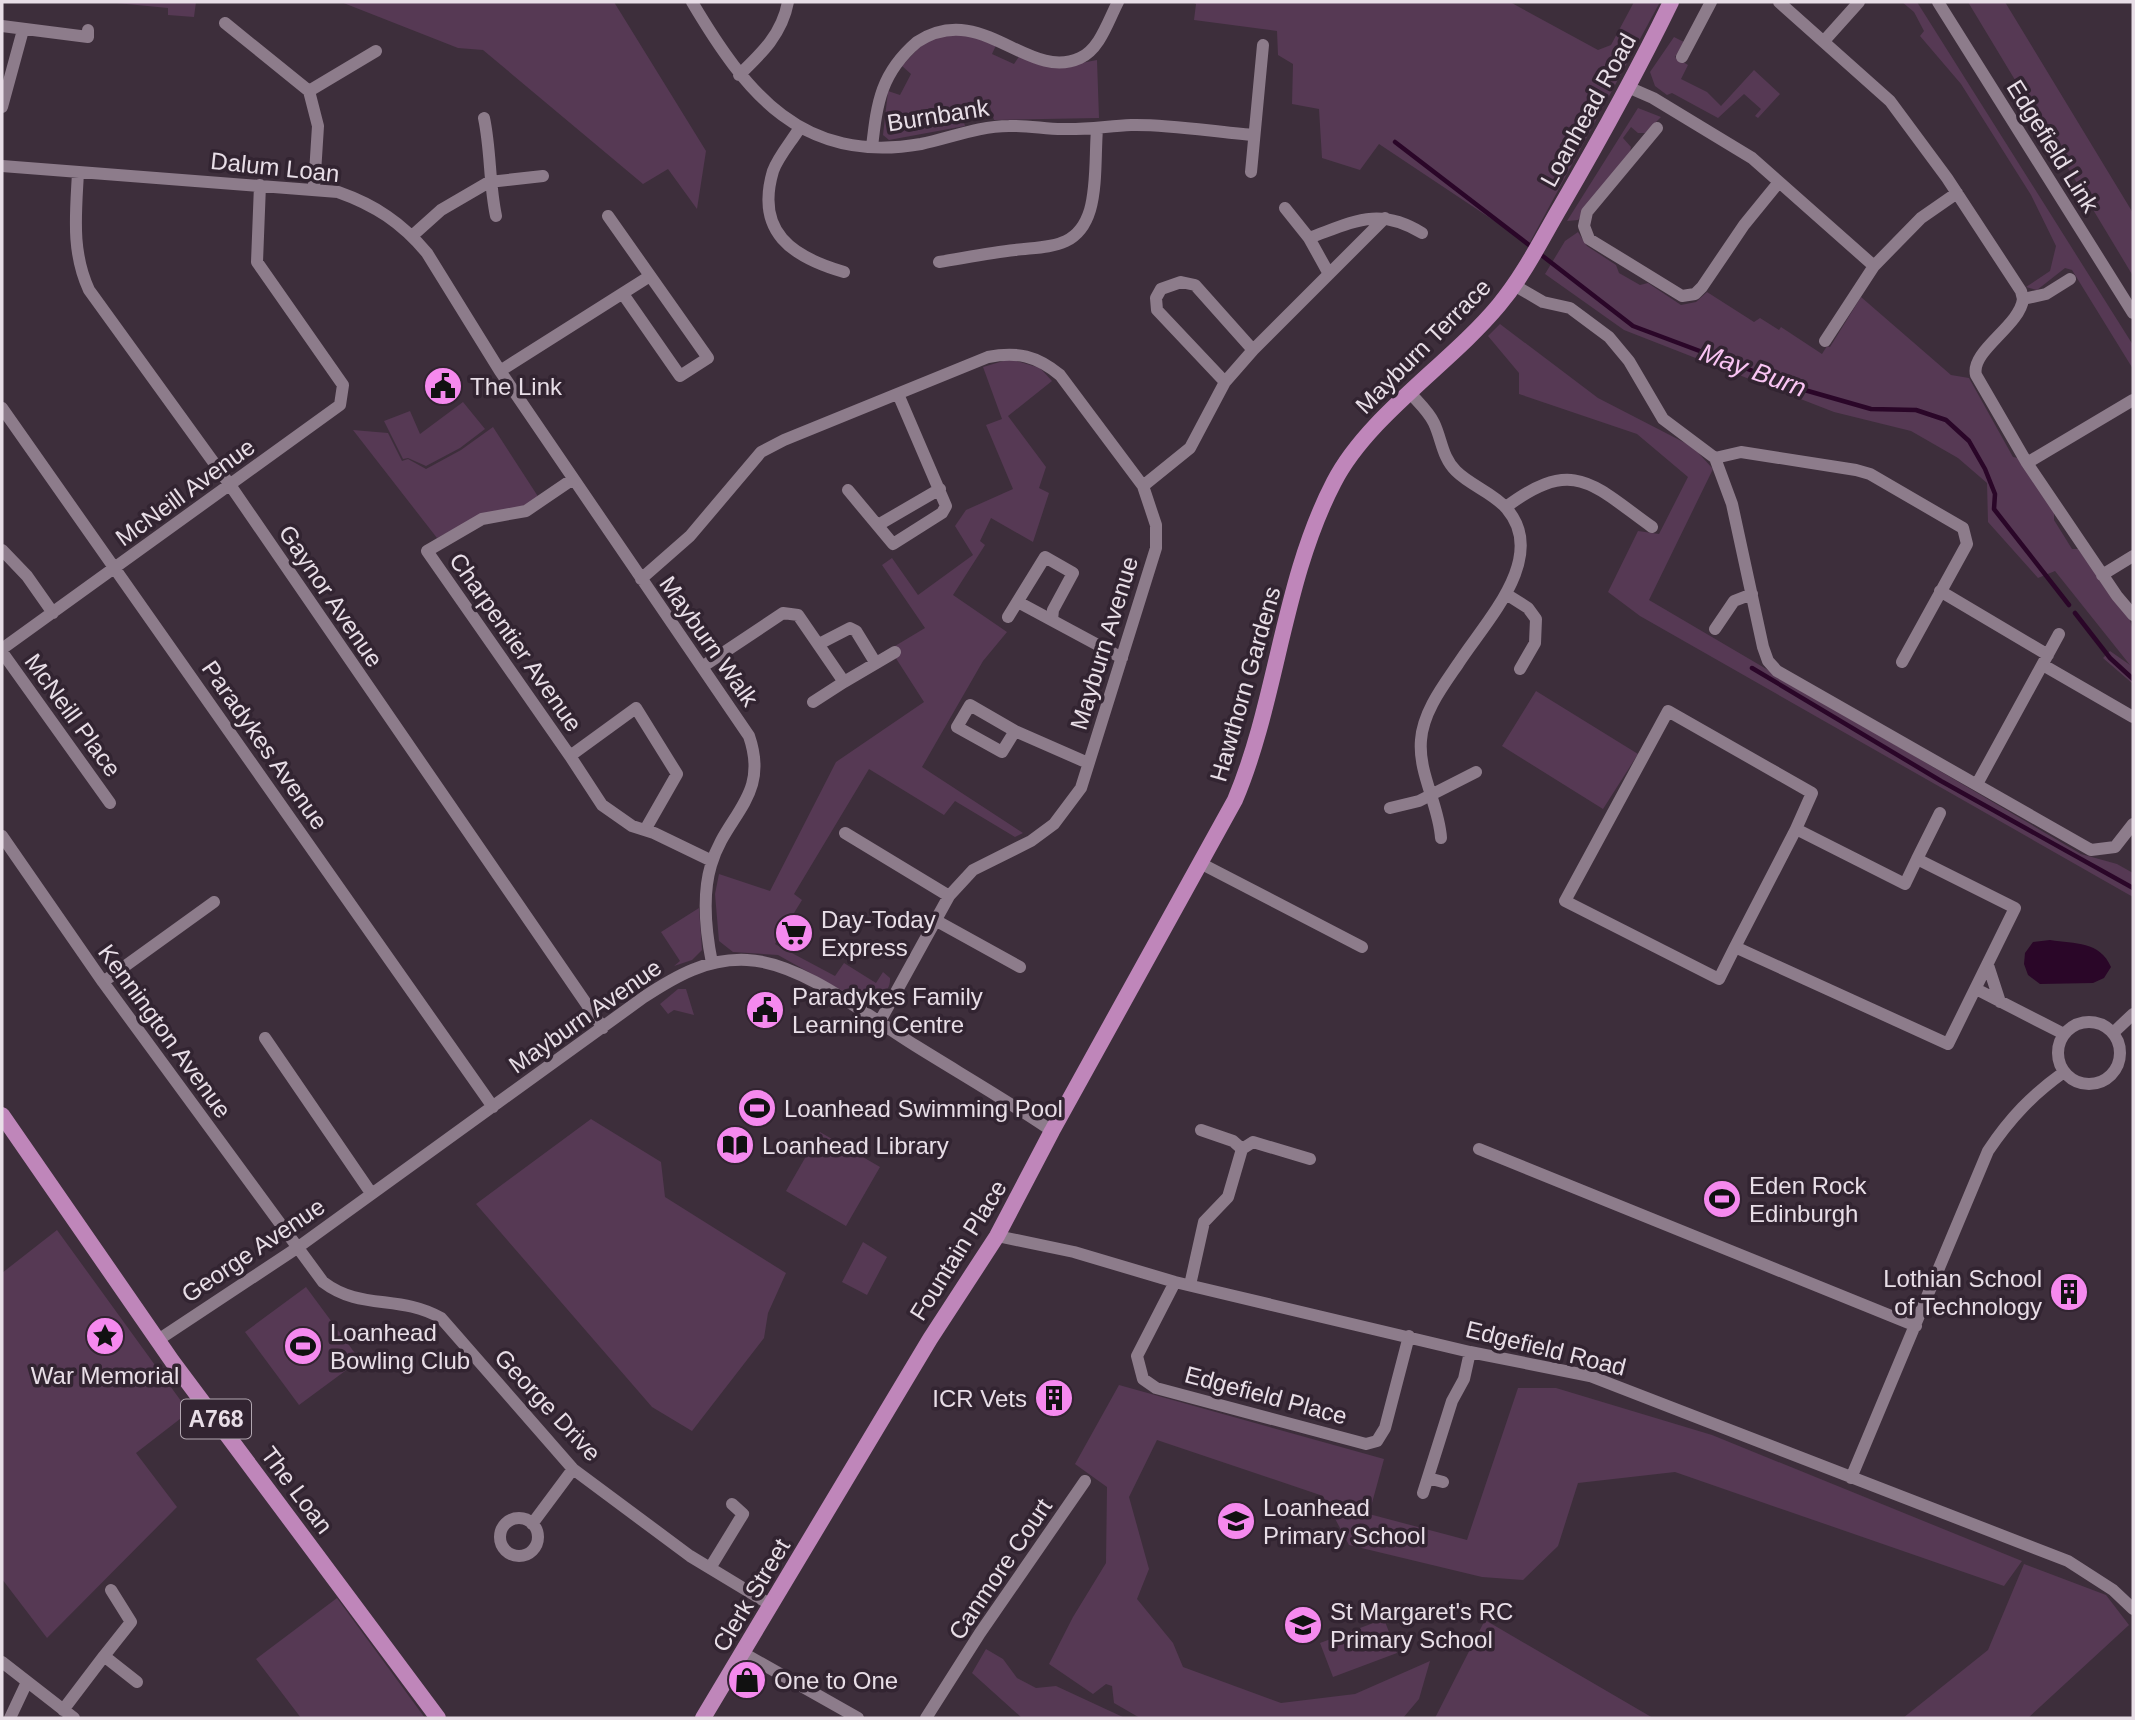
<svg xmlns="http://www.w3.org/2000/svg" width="2135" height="1720" font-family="Helvetica,sans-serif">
<rect width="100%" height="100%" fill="#3d2e3b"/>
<!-- green -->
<path fill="#563954" d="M106 2H196L194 17 168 15V8Z
M341 2H614L706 151 697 209 668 169 643 184 483 50 458 48Z
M1192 2H1510L1598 50 1611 45 1634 2H1660L1529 244 1379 144 1360 170 1322 158 1319 109 1292 104 1293 64 1278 55 1277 31 1194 20 1196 4Z
M1902 2H1917L2133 345V369L2072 270 2065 268 2037 290 2026 287 2050 271 2056 246 2031 195 1961 84 1920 36 1924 31 1914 12Z
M1968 2H2005L2133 213V276Z
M949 30 998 41 992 54 1014 64 1020 55 1055 68 1097 60 1099 118 994 120 990 107 962 115 965 126 889 140 883 135 888 91 900 95 911 74 902 66 926 40Z
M1674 37 1684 42 1675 57 1688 65 1681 79 1707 92 1721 106 1754 70 1780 94 1758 118 1755 116 1761 109 1744 94 1718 118 1672 93 1667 95 1655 86 1650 72Z
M1638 108 1661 117 1645 133H1638L1631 127 1623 138 1631 147 1630 152 1578 220 1567 221Z
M1578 232 1587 246 1616 265 1619 273 1640 285 1648 283 1681 305 1696 302 1707 292 1754 322 1760 318 1779 330 1781 327 1822 354 1827 346 1830 347 1861 297 1951 375 1969 378 2013 457 2018 458 2054 512V520L2072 549H2078L2130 620 2133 631V684L2103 658 2110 651 2130 665 2055 571 2038 578 1988 522 1987 483 1958 458 1911 431 1834 412 1624 330 1545 274 1565 241Z
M1500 324 1598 398 1693 447 1713 469 1649 600 2081 854 2117 864 2133 873V897L1640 616 1608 592 1638 531 1659 534 1688 477 1637 434 1519 394V373L1488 336Z
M1010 359 1040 368 1052 381 1008 416 1046 467 1039 488 1049 493 1033 542 991 518 980 541 985 545 953 595 1007 632 983 661 922 767 1023 833 1015 837 955 801 944 815 869 769 794 894 802 900 775 944 835 976 844 963 876 983 883 972 890 978C891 995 875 997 862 1002L778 955 733 952 719 941 715 894 719 874 770 891 836 762 924 702 890 649 925 628 882 565 892 558 918 595 973 555 955 526 966 510 1013 489 986 425 1002 419 983 367Z
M463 402 485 429 460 448 426 466 408 458 403 459 384 421 410 411 420 434Z
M493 427 539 498C507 516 469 520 437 538L353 430 388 433 402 461 408 459 426 469 461 450Z
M1536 691 1638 754 1603 809 1502 746Z
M699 908 702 950 692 960 674 966 680 961 661 932Z
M678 989H686L694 1015 674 1010 668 1014 660 1004Z
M591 1119 661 1162 665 1197 786 1273 768 1313 764 1338 692 1431 652 1407 476 1204Z
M820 1132 880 1167 846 1226 786 1191Z
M57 1230 189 1412 136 1453 177 1507 47 1638 2 1579V1273Z
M863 1242 887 1257 867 1295 842 1282Z
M306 1287 360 1360 299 1405 245 1332Z
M1119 1385 1384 1459 1369 1514 1467 1540 1518 1388H1556L1712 1435 2022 1561 2004 1586 1675 1472 1578 1483 1558 1546 1523 1580 1482 1577 1349 1545 1323 1496 1157 1440 1129 1497 1149 1569 1137 1599 1173 1643 1183 1667 1281 1703 1355 1694 1430 1661 1419 1699 1403 1718H1140L1114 1703 1112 1686 1106 1684 1093 1694 1049 1664 1073 1617 1106 1563 1107 1487 1075 1464Z
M2024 1564 2106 1595 2129 1625 2028 1718H1903L1988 1650Z
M337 1598 425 1718H301L256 1659Z
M1384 1619 1397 1653 1333 1677 1320 1643Z
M1485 1620 1653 1718H1435Z
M986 1649 1003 1659 1017 1678 1036 1688 1056 1686 1125 1718H1022L972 1673Z"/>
<!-- water -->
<path fill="#2a0628" d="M2050 940C2075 944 2100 941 2111 967L2104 978 2093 983 2040 984 2028 975 2024 964 2025 953 2033 942Z"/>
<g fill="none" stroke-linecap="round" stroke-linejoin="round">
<!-- stream -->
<path stroke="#2a0628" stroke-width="4.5" d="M1395 142 1533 248
M1540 254 1633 326 1801 389 1871 409 1916 410 1946 420 1969 441 1985 469 1995 494 1994 509 2069 605
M2075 613 2110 658 2133 679
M1752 668 1941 781 2133 888"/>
<!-- minor -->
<path stroke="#8d7c8b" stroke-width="12" d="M692 2C746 93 802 165 921 144 950 138 979 126 1009 126 1027 125 1045 129 1062 129 1085 130 1108 126 1131 125 1171 124 1213 132 1253 135
M1779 2 1890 101 1947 178 2021 291 2023 299
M1938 2 2133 313
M225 23 309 91 318 126 314 189
M2 26 88 37V30
M1824 41 1859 2
M1682 57 1711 2
M739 75C762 53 782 34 788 2
M1630 88 1653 98 1752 158 1874 266 1921 218 1957 193
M309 91 376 51
M2 107 23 30
M484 118C491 151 489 183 496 216
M1657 128 1587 212 1584 226 1589 239 1682 296 1695 294 1702 287 1744 225 1779 182
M799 129C791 142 778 157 773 171 755 232 792 257 844 272
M872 147C877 102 881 73 917 42 982 0 1027 82 1080 58 1100 49 1108 21 1118 2
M2 166 338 192C375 205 402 223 427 253L500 371 749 736C770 797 726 814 711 865 702 895 706 933 712 963
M78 172C76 213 71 251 89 290L230 485 603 1028
M1251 172 1263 45
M1285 208 1309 238
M608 216 708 358 680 376 623 294
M412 236 441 210 489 182 543 176
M939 262C964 258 989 253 1015 250 1047 246 1078 250 1090 210 1097 186 1095 154 1097 129
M1329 274 1309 238C1353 222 1378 206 1422 233
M1514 285 1543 302 1570 308 1609 337 1629 361 1663 419 1715 458 1732 504 1763 647 1768 661 1777 671 2091 850 2115 847 2133 824
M2023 299C2020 326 1970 351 1976 375L2027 463 2117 596 2133 615
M2023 299 2046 294 2070 279
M1825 341 1874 266
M500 371 650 276
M1225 382 1157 310 1156 298 1161 289 1181 282 1195 285 1253 350
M1411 394C1419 403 1429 412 1434 423 1442 440 1442 457 1456 471 1471 486 1494 493 1507 509 1549 558 1484 623 1458 664 1443 686 1423 712 1421 740 1418 773 1439 805 1441 838
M2 408 493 1107
M1715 458 1741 452 1856 470 1870 474 1963 528 1967 544 1902 662
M2027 463 2133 400
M573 479 526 511 482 519 427 551 570 756 636 708 677 774 645 830
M1143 486 1190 448 1225 382 1253 350 1385 218
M848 490 893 544 942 513 946 506 898 394
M1506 507C1574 456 1593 485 1652 527
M878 525 940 489
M2 550 27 576 53 613
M2102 575 2133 556
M641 579 690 536 761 452 784 440 988 357C1017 351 1037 356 1060 375L1143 486 1156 525V548L1081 788 1054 824 1031 841 973 870 949 896 879 1023
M1940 591 2048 655
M1506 594 1528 608 1536 619 1535 643 1520 669
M1018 602 1122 658
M1008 617 1045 557 1073 573 1053 610 1052 620
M1715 629 1734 601 1752 594
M819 644 850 628 856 631 875 662
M2 649 340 405 343 385 257 262 260 185
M2 652 110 803
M2043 665 2133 717
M702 667 783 613 798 615 844 682 895 652
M813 702 844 682
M970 705 1015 731 1002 752 957 727Z
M1668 711 1812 793 1796 829 1905 884 1917 859 2015 908 1948 1044 1735 947 1719 979 1565 901Z
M1015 731 1088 763
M570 756 602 805 632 826 654 833 712 861
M1977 784 2059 634
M1390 808 1419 801 1476 772
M845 833 949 896
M2 836 103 982 323 1282C361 1311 399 1294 441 1318L573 1469 690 1556 771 1605
M1917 859 1940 813
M1200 863 1362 947
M935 920 1020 967
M1735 947 1796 829
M1988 965 2000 1002
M103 982 214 902
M1976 989 2064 1034
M2058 1053a31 31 0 1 1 62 0a31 31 0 1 1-62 0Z
M2113 1033 2133 1014
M265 1038 371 1193
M1201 1130 1233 1141 1242 1149 1253 1142 1310 1159
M1479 1149 1916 1326
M997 1236 1074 1252 1175 1282 1470 1352 1590 1376 2068 1561 2113 1590 2133 1609
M1175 1282 1137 1356 1143 1379 1156 1388 1366 1444 1377 1441 1385 1428 1409 1336
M1190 1285 1204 1222 1228 1197 1242 1149
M158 1340 297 1248 644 997C676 976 707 958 747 960 802 962 870 1018 916 1046 961 1074 1008 1101 1052 1131
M1428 1478 1443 1482
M1851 1478 1988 1151C2010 1118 2032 1095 2064 1072
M1423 1493 1452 1401 1464 1379 1470 1352
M500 1537a19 19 0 1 1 38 0a19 19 0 1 1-38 0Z
M532 1524 573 1469
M710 1568 743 1514 732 1504
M743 1653 858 1718
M104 1656 131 1622 111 1590
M2 1662 74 1718
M63 1710 104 1656 137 1682
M10 1718 27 1682
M926 1718 980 1633 1085 1481"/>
<!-- major -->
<path stroke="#bf86ba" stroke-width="16" d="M2 1115 172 1361 438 1718
M703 1718 930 1339 997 1236 1052 1131 1235 800C1278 698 1282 582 1334 482 1368 416 1450 364 1499 305 1524 275 1541 240 1561 206 1600 139 1637 72 1671 2"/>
</g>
<!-- icons -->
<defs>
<symbol id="civic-disc" viewBox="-11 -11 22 22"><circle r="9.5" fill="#f589ee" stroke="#322431"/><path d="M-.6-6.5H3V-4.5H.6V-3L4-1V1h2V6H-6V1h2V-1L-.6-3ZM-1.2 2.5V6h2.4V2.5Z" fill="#111"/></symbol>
<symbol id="supermarket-disc" viewBox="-11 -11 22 22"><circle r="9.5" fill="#f589ee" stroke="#322431"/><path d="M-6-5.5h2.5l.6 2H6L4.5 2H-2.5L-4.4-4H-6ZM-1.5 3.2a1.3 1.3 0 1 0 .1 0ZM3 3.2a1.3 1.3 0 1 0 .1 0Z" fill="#111"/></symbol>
<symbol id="stadium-disc" viewBox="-11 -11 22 22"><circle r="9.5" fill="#f589ee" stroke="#322431"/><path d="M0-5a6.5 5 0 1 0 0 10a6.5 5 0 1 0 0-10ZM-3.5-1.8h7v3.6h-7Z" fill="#111"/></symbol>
<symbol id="library-disc" viewBox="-11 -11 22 22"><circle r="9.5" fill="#f589ee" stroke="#322431"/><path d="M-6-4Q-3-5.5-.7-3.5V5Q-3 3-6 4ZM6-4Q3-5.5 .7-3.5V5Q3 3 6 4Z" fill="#111"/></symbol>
<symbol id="building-disc" viewBox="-11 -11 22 22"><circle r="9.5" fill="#f589ee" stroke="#322431"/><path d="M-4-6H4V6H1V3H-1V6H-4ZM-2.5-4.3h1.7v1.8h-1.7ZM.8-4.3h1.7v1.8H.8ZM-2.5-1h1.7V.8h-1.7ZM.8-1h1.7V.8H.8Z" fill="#111"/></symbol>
<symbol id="sight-disc" viewBox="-11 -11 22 22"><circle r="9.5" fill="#f589ee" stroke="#322431"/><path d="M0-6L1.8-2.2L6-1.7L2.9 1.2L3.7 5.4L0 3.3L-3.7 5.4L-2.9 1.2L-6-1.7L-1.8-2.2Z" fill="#111"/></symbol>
<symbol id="school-disc" viewBox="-11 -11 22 22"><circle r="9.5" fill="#f589ee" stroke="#322431"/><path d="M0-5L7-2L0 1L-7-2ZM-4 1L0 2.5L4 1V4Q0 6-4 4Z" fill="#111"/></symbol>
<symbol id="shop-disc" viewBox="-11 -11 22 22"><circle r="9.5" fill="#f589ee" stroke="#322431"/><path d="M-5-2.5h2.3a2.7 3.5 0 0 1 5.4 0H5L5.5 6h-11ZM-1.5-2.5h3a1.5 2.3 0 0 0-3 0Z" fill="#111"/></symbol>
</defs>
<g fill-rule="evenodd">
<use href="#civic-disc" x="421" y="364" width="44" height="44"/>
<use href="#supermarket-disc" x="772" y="911" width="44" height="44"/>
<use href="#civic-disc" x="743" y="988" width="44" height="44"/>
<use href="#stadium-disc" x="735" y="1086" width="44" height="44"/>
<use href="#library-disc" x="713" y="1123" width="44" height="44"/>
<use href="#stadium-disc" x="1700" y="1177" width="44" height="44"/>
<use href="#building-disc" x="2047" y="1270" width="44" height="44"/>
<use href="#sight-disc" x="83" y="1314" width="44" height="44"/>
<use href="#stadium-disc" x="281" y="1324" width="44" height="44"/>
<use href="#building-disc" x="1032" y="1376" width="44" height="44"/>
<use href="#school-disc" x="1214" y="1499" width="44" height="44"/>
<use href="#school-disc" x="1281" y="1603" width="44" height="44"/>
<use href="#shop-disc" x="725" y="1658" width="44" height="44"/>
</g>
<g text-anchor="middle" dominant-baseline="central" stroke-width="7" stroke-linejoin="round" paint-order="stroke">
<!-- shield labels -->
<rect fill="#322431" stroke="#b1a6b0" stroke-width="2" x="181" y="1399.5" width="70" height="39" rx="5"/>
<g font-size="23" font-weight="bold" fill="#e8dee7">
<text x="216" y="1419">A768</text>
</g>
<!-- street labels -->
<g font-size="24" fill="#e8dee7" stroke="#322431">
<text transform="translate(1588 110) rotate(-61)">Loanhead Road</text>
<text transform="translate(938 115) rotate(-9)">Burnbank</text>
<text transform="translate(2053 146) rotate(58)">Edgefield Link</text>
<text transform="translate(275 167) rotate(6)">Dalum Loan</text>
<text transform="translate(1423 346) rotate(-45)">Mayburn Terrace</text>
<text transform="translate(185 492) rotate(-36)">McNeill Avenue</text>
<text transform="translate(331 596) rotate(56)">Gaynor Avenue</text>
<text transform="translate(709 641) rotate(55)">Mayburn Walk</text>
<text transform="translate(516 642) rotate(55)">Charpentier Avenue</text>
<text transform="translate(1104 643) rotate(-73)">Mayburn Avenue</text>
<text transform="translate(1245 684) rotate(-74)">Hawthorn Gardens</text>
<text transform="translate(73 715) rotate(54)">McNeill Place</text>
<text transform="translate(265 745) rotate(55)">Paradykes Avenue</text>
<text transform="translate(585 1016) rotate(-35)">Mayburn Avenue</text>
<text transform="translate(165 1031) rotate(54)">Kennington Avenue</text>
<text transform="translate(253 1250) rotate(-34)">George Avenue</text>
<text transform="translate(958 1250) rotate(-58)">Fountain Place</text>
<text transform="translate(1546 1348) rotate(14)">Edgefield Road</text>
<text transform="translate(1266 1395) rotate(15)">Edgefield Place</text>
<text transform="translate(548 1405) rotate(47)">George Drive</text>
<text transform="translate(297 1490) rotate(53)">The Loan</text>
<text transform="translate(1000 1569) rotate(-56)">Canmore Court</text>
<text transform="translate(751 1595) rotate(-59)">Clerk Street</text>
</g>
<!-- poi labels -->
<g font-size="24" fill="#e8dee7" stroke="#322431" text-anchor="start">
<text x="470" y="386">The Link</text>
<text x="821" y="919">Day-Today<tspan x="821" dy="28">Express</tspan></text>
<text x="792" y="996">Paradykes Family<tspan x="792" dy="28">Learning Centre</tspan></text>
<text x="784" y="1108">Loanhead Swimming Pool</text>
<text x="762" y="1145">Loanhead Library</text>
<text x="1749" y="1185">Eden Rock<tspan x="1749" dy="28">Edinburgh</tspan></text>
<text x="2042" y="1278" text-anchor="end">Lothian School<tspan x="2042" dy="28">of Technology</tspan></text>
<text x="330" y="1332">Loanhead<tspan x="330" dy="28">Bowling Club</tspan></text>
<text x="105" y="1375" text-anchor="middle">War Memorial</text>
<text x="1027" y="1398" text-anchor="end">ICR Vets</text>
<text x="1263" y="1507">Loanhead<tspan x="1263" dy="28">Primary School</tspan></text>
<text x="1330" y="1611">St Margaret's RC<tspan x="1330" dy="28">Primary School</tspan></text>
<text x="774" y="1680">One to One</text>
</g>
<!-- water labels -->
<g font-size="26" font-style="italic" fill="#fac5f4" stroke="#322431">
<text transform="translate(1753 370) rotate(20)">May Burn</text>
</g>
</g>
<!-- border -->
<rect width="2135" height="1720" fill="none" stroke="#e8dee7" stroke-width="7"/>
</svg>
